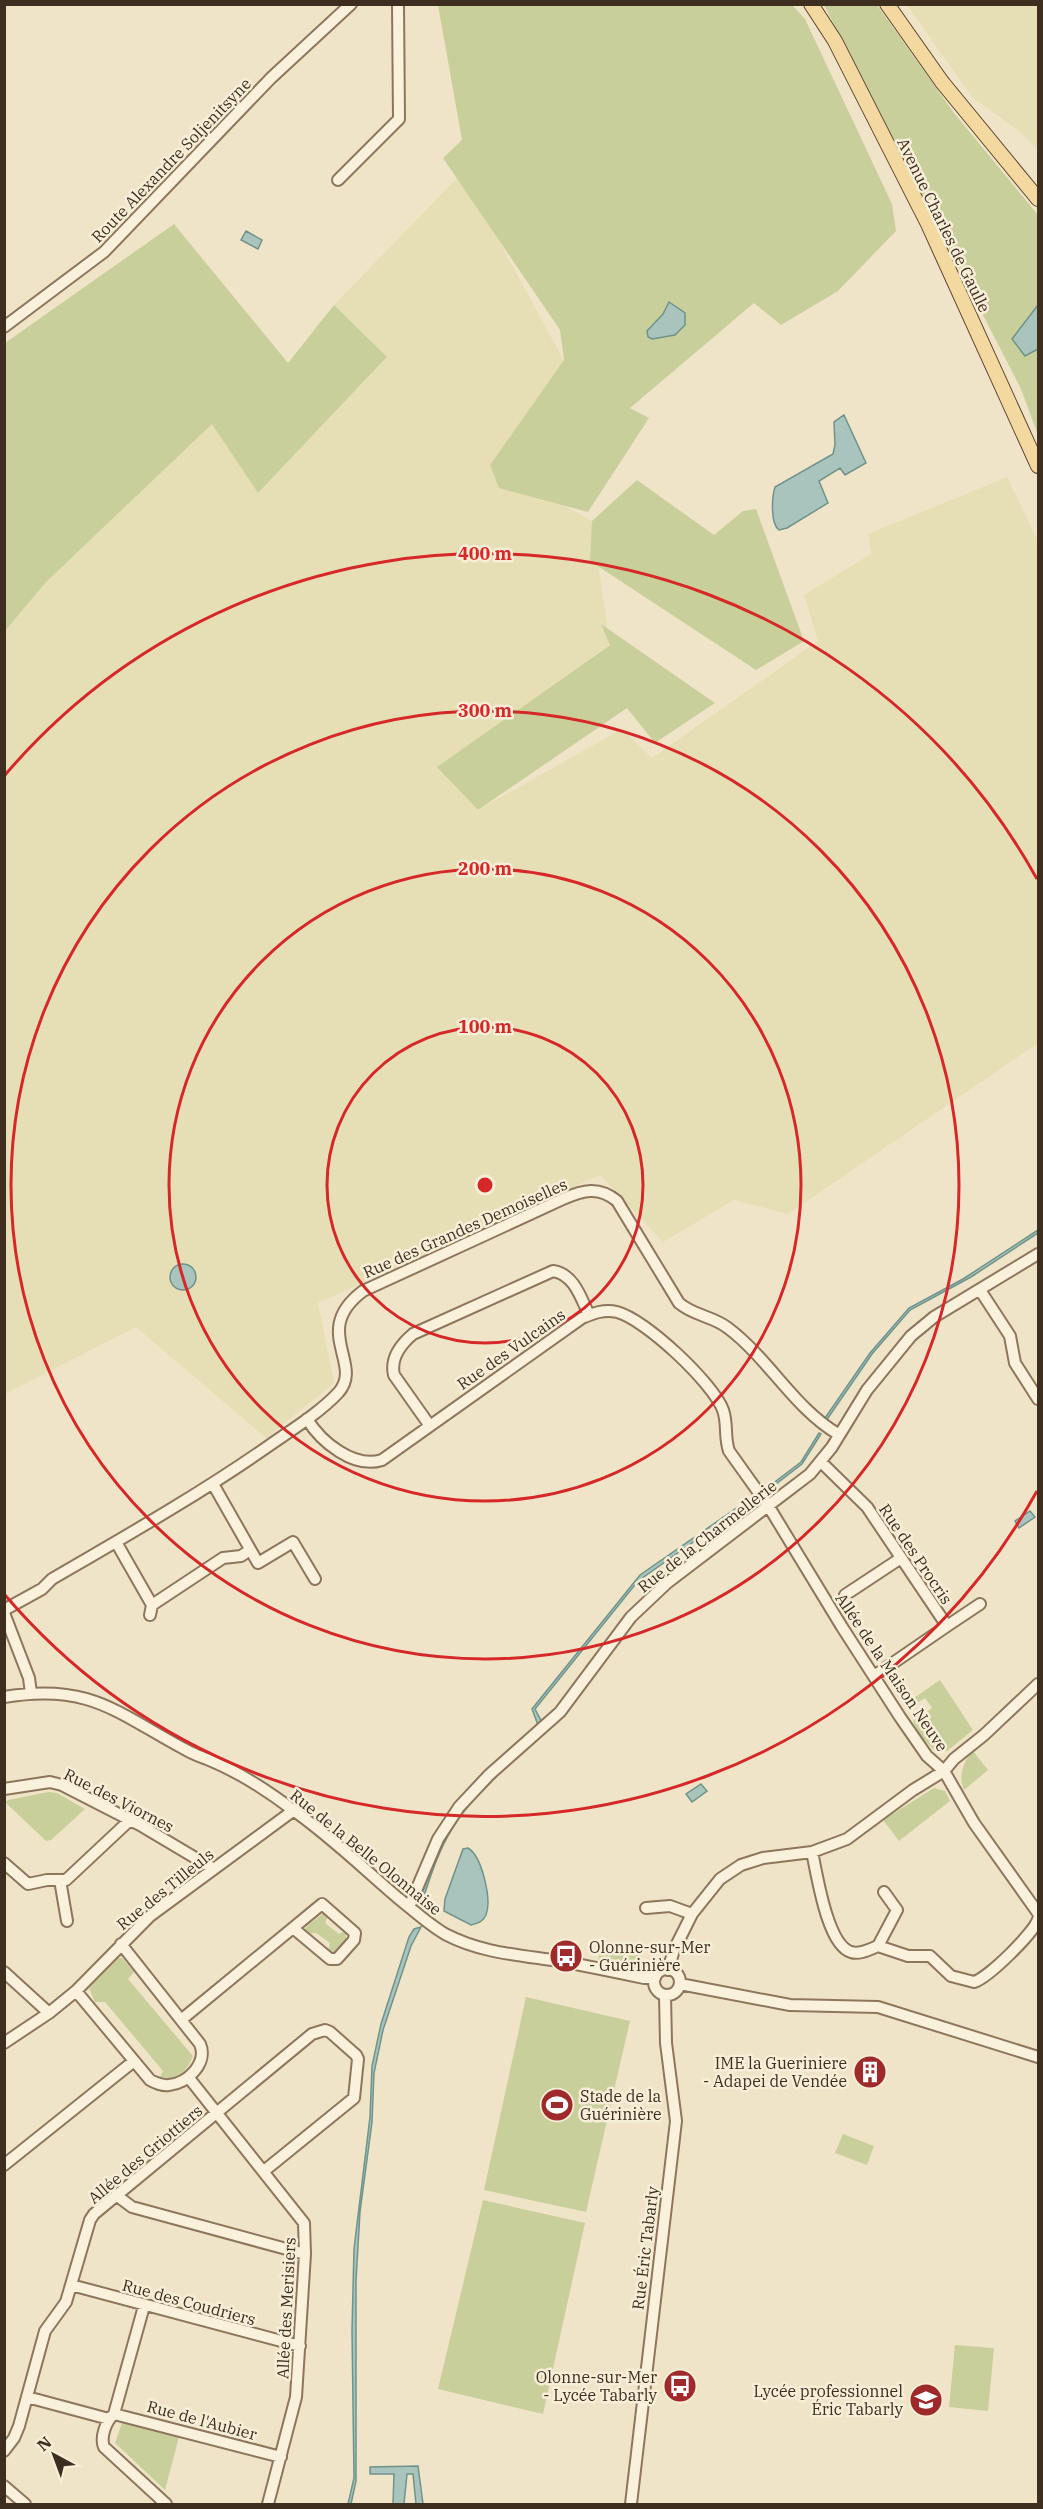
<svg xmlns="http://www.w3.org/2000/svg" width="1043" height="2509" font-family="'IBM Plex Serif',serif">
<rect width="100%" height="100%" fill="#f0e4c8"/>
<!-- farmland -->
<path fill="#e6deb5" d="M907 5H1038V150L1020 132 972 97Z
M462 173 564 361 490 465 592 521 610 644 438 767 478 810 622 729 652 758 818 641 804 595 871 554 868 534 1007 477 1038 541V1043L788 1214 734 1200 663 1242 600 1175 318 1303 334 1383 266 1438 136 1327 5 1394V631L46 582 212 423 258 493 387 358 334 305Z"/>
<!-- green -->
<path fill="#c9cf9b" d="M438 5H792L805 19 892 204 896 231 838 291 781 325 754 303 630 408 649 418 588 512 499 488 490 465 564 360 560 330 443 158 462 140Z
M824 5H877L954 113 1038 215V435L1021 389Z
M174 224 288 363 334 305 387 357 258 493 212 424 46 582 5 631V343Z
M637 480 714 535 743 511 756 509 804 641 756 670 590 561 592 521Z
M601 624 715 703 655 743 627 708 478 810 437 767 610 645Z
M940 1680 973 1730 947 1751 936 1752 920 1736 913 1721 932 1708 925 1698 917 1703 914 1698Z
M973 1751 988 1770 964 1790C958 1777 963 1761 973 1751Z
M934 1788 945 1791 950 1801 899 1841 883 1820Z
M49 1792 57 1793 85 1809 51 1840 46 1841 5 1802 8 1800Z
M324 1913 328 1916 325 1923 339 1934 345 1931C349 1939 342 1950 333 1953L328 1951 330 1943 316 1933 308 1934 305 1930 307 1926Z
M600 1952 639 1954 642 1957 640 1969 602 1965 601 1961 598 1960Z
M118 1958H122L134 1972 128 1979 193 2056C187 2072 177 2080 159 2079L163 2071 105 2002H95L89 1988Z
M526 1997 630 2021 586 2212 484 2190Z
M843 2134 874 2146 867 2165 835 2153Z
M483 2200 585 2223 543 2414 438 2389Z
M955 2345 994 2348 988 2411 949 2407Z
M126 2420 180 2433 165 2490 115 2443 122 2423Z"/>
<!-- water -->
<path fill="#a9c4bc" stroke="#6f938a" stroke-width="1.5" d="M246 231 262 240 258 249 241 240Z
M669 302 685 313V325L675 335 652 339 648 337 647 331 663 314Z
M1038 305V349L1025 356 1012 339Z
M844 415 866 463 845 475 840 468 819 481 828 503 787 528 779 530C770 523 772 497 775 487L833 454 835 445 834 422Z
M1038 1230V1233L971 1277 910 1310 872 1354 828 1418H825L870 1353 909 1308 963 1279Z
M170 1277a13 13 0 1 1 26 0a13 13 0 1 1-26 0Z
M819 1433 821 1434 802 1464 768 1490 767 1488 801 1462Z
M751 1498 753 1500 638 1581 535 1709 543 1724 539 1728 532 1709 640 1575Z
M1030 1511 1035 1517 1019 1528 1015 1521Z
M493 1776 495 1778C480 1794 463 1809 452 1829 437 1853 429 1881 420 1908L418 1907C427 1878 436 1848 452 1823 463 1805 478 1791 493 1776Z
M701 1784 707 1791 692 1802 686 1794Z
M468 1848C482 1856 492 1900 486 1915 483 1922 478 1923 471 1925L444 1911 445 1899 463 1849Z
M421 1927 411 1946 383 2030 374 2073 372 2122 360 2212 356 2280V2481L351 2504H348L354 2478 352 2330 354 2249 370 2117 372 2066 381 2024 409 1937 414 1929Z
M418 2466 423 2504H416L413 2474H407L404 2504H393L394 2474H370V2467Z"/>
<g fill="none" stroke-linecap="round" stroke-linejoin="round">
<defs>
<path id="minor" d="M338 180 399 119 398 4
M4 327 104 252 271 78 351 4
M980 1290 1010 1336 1015 1363 1038 1399
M307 1419C321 1442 354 1469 382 1460L582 1318C594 1313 604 1309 617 1312 645 1319 713 1383 723 1410 728 1424 724 1437 729 1451L769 1507 842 1627 900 1717 927 1756 944 1771 974 1823 1038 1913
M430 1426 394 1375C390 1358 400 1345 413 1334L553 1271C574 1274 581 1298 589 1315
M821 1462 867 1507 947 1626 874 1676
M213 1484 258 1563 293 1542 315 1579
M116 1542 152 1605 150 1615
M845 1595 901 1558
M152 1605 223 1558 241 1556 250 1550
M4 1610 42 1589 52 1579C126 1536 200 1494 270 1445 293 1429 319 1413 338 1393 365 1364 310 1331 363 1291L563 1199C583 1190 599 1186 617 1201L679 1303C694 1316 713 1316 728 1328 769 1359 795 1409 838 1434
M4 1613 29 1678 31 1693
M947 1626 980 1604
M4 1697C92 1682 119 1715 190 1752 196 1755 201 1757 207 1759 237 1771 268 1791 293 1810 330 1836 363 1868 398 1898 413 1910 428 1924 445 1934 481 1953 519 1955 559 1961 587 1966 616 1972 644 1978H655
M4 1789 50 1782 62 1785 140 1825 214 1869
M812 1852C817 1874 827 1945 851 1952 860 1955 870 1949 878 1946L908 1956H930L951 1976 974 1982C988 1978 1035 1932 1038 1919
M4 1863 28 1884 47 1880H66L130 1820
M60 1880 67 1921
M409 1907 438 1839 459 1807 489 1775 560 1712 631 1617 667 1583 810 1474 832 1447 867 1390 911 1336 934 1317 1038 1254
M646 1908 670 1906 692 1914
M878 1946 897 1910 884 1892
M654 1982a13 13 0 1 1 26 0a13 13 0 1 1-26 0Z
M668 1970 674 1950 692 1914 720 1879 741 1865 763 1858 812 1852 847 1839 913 1790 944 1771 954 1759 984 1735 1038 1684
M4 1972 49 2013
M680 1984 790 2005 878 2007 1038 2057
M76 1991 150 2080C156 2083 162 2086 169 2085 188 2083 208 2063 200 2044L121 1944
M181 2020 322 1904 355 1933 354 1940 337 1959H330L293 1928
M4 2043 49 2013 76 1991 150 1916 294 1810
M189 2078 304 2223 305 2254 296 2397 268 2504
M4 2165 134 2061
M116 2195 132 2207 305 2254
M71 2285 300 2346
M27 2397 109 2419
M114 2414 281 2457
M114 2414C106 2421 100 2437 104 2447L166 2504
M114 2414 144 2306
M4 2451 14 2438 19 2426 45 2331 66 2302 90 2220 94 2214 312 2034 325 2030 330 2032 356 2055 358 2059 354 2098 264 2171
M4 2486 25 2504
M631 2504 676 2121 666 2043 665 1995"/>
<path id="major" d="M811 4 835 41 928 224 1038 466
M887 4 942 82 1038 199"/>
</defs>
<!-- minor casing -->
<use href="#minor" stroke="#8d765c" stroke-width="14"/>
<!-- major casing -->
<use href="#major" stroke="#5b4430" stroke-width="16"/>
<!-- minor -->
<use href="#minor" stroke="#faf1dc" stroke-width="10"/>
<!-- major -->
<use href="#major" stroke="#f3d9a0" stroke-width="14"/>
</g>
<!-- distance rings -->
<g fill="none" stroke="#d62828" stroke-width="3">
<circle cx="485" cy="1185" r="158"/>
<circle cx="485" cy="1185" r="316"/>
<circle cx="485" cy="1185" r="474"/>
<path d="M1037 1491A631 631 0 0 1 5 1595M5 775A631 631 0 0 1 1037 879"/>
</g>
<!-- icons -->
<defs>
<symbol id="bus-disc" viewBox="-11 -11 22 22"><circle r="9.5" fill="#9e2a2b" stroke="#f7eed8"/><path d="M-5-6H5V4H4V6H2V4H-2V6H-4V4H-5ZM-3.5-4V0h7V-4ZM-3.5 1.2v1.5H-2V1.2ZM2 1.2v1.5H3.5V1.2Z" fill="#fff"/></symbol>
<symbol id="building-disc" viewBox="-11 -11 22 22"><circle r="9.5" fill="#9e2a2b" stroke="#f7eed8"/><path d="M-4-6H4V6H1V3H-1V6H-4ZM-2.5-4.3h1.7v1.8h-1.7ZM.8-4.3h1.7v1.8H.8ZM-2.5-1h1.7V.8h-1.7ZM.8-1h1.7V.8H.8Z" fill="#fff"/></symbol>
<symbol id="stadium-disc" viewBox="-11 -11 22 22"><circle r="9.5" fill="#9e2a2b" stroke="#f7eed8"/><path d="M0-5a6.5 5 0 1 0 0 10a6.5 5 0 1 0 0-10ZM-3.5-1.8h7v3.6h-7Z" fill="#fff"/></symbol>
<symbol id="school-disc" viewBox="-11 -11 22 22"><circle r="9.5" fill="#9e2a2b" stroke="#f7eed8"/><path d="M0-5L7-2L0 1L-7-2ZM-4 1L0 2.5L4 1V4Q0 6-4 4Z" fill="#fff"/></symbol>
</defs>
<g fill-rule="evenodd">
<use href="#bus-disc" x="547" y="1937" width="38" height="38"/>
<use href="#building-disc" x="851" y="2053" width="38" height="38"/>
<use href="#stadium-disc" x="538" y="2086" width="38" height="38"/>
<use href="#bus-disc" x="661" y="2367" width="38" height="38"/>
<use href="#school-disc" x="907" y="2381" width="38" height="38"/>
</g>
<g text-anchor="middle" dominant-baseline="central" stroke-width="5" stroke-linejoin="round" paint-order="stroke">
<!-- street labels -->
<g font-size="16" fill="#3d2e20" stroke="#f7eed8">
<text transform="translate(171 160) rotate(-46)">Route Alexandre Soljenitsyne</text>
<text transform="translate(944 225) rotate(64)">Avenue Charles de Gaulle</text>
<text transform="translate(465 1228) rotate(-24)">Rue des Grandes Demoiselles</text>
<text transform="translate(511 1349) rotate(-35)">Rue des Vulcains</text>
<text transform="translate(707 1536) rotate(-38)">Rue de la Charmellerie</text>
<text transform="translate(916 1554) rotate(56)">Rue des Procris</text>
<text transform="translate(892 1672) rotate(56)">Allée de la Maison Neuve</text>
<text transform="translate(119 1800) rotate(27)">Rue des Viornes</text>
<text transform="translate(366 1852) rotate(39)">Rue de la Belle Olonnaise</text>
<text transform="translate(165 1889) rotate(-39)">Rue des Tilleuls</text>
<text transform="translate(145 2154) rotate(-40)">Allée des Griottiers</text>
<text transform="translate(645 2248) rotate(-83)">Rue Éric Tabarly</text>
<text transform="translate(189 2302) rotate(15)">Rue des Coudriers</text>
<text transform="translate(286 2308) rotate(-87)">Allée des Merisiers</text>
<text transform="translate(202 2420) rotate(15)">Rue de l'Aubier</text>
</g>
<!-- poi labels -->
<g font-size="16" fill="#3d2e20" stroke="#f7eed8" text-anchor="end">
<text x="589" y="1947" text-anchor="start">Olonne-sur-Mer<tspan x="589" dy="18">- Guérinière</tspan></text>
<text x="847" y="2063">IME la Gueriniere<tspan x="847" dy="18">- Adapei de Vendée</tspan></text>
<text x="580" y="2096" text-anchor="start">Stade de la<tspan x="580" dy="18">Guérinière</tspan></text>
<text x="657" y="2377">Olonne-sur-Mer<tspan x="657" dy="18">- Lycée Tabarly</tspan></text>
<text x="903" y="2391">Lycée professionnel<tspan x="903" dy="18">Éric Tabarly</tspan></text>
</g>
</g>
<circle cx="485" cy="1185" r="9" fill="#d62828" stroke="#f7eed8" stroke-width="3"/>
<g font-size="18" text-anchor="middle" font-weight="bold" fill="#d62828" stroke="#f7eed8" stroke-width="5" stroke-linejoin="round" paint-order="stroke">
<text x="485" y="560">400 m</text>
<text x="485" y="717">300 m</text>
<text x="485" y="875">200 m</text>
<text x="485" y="1033">100 m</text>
</g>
<!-- border -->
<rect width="1043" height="2509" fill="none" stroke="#3d2e20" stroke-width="12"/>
<!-- north arrow -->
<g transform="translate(54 2455) rotate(319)" stroke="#f7eed8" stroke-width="4.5" paint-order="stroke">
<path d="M0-4.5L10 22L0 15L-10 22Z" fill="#3d2e20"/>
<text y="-9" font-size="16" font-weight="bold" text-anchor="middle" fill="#3d2e20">N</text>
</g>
</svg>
